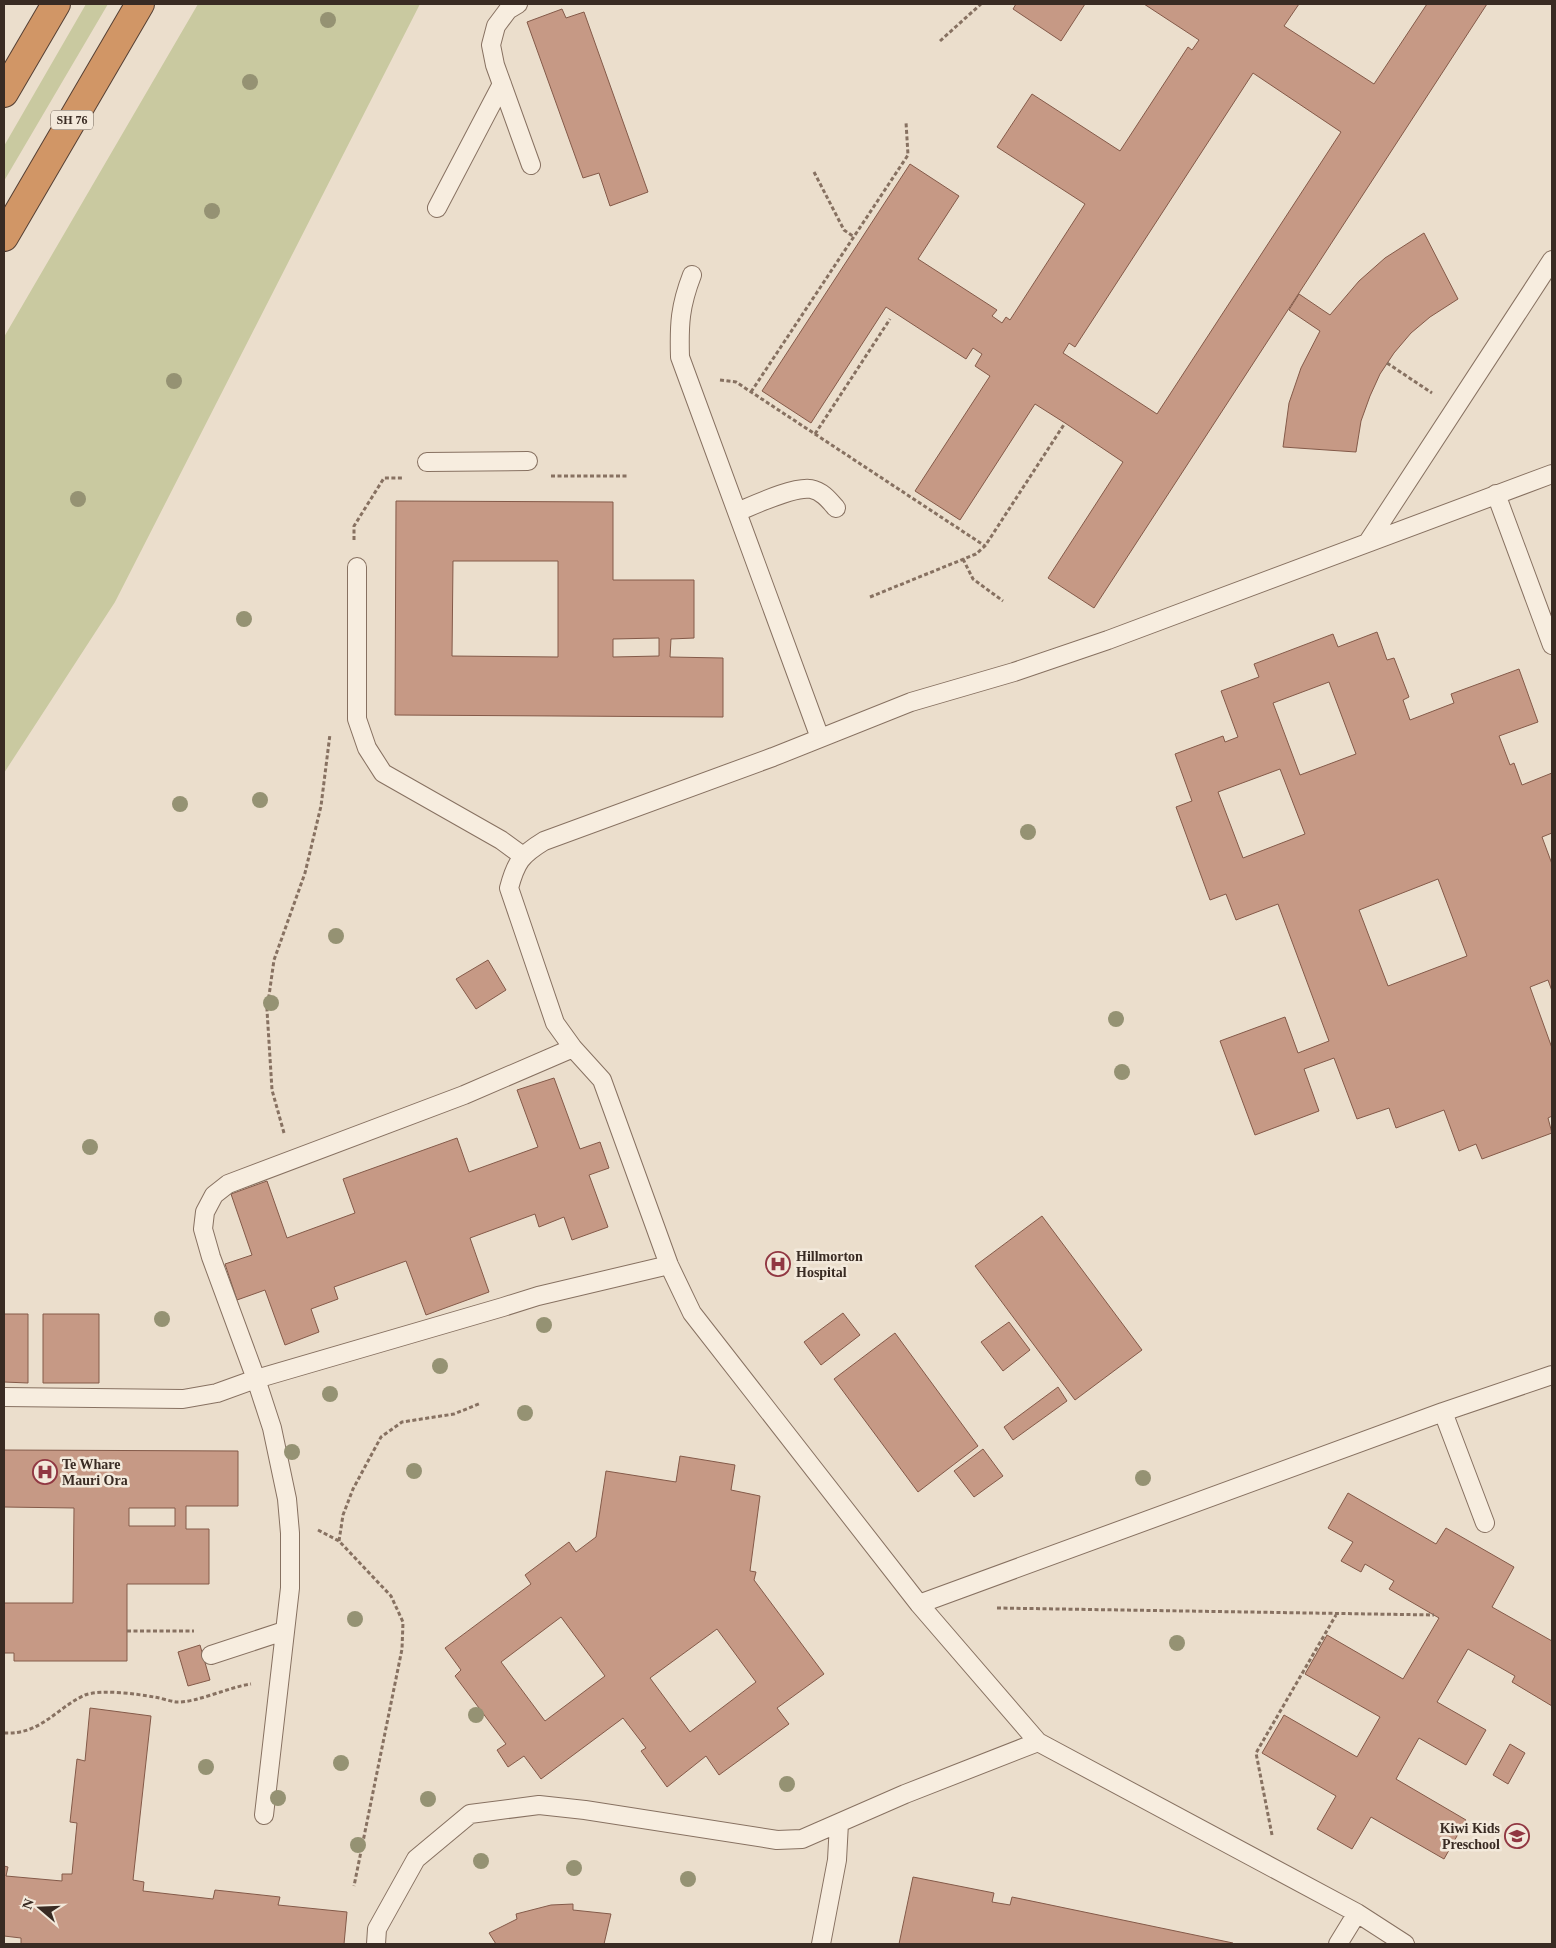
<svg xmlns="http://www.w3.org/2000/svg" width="1556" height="1948" font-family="Georgia,serif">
<rect width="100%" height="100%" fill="#ebdecc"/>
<!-- green -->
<path fill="#c9c9a0" d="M86 4H108L4 181V146Z
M198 4H420L115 602 4 773V337Z"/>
<!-- building -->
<path fill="#c69985" stroke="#845a49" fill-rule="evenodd" d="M1016 4H1085L1061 41 1013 9Z
M1144 4H1299L1284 26 1374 84 1427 4H1487L1094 608 1048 578 1123 462 1065 423 1035 404 960 520 915 491 990 376 975 366 982 354 973 348 966 359 886 307 811 423 762 391 910 164 959 196 918 259 997 310 992 316 1002 323 1006 317 1010 320 1085 204 997 147 1032 94 1120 151 1188 47 1192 50 1199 40ZM1253 73 1341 132 1157 414 1063 353 1069 343 1075 347Z
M562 9 566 18 584 12 648 192 610 206 599 173 583 178 527 22Z
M1424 233 1458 299 1430 317 1411 333 1394 353 1380 374 1370 396 1361 421 1356 452 1283 447 1289 403 1301 368 1320 331 1289 310 1299 294 1330 315 1359 281 1385 258Z
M396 501 613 502V580H694V638L671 639 670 657 723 658V717L395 715ZM453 561H558V657L452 656ZM659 638V656L613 657V639Z
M1377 632 1387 660 1394 658 1409 697 1403 700 1410 720 1454 703 1451 694 1519 669 1538 722 1499 736 1510 765 1514 763 1522 785 1552 773V833L1542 837 1552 864V991L1548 980 1530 987 1552 1048V1116L1548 1118 1552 1133 1482 1159 1476 1144 1459 1151 1444 1110 1396 1128 1389 1108 1357 1119 1334 1058 1304 1069 1319 1111 1255 1135 1220 1041 1285 1017 1298 1053 1329 1041 1278 904 1236 920 1226 894 1210 900 1176 807 1192 801 1175 754 1223 736 1225 742 1238 737 1221 691 1259 677 1254 664 1333 634 1338 647ZM1329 682 1356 754 1300 775 1273 703ZM1280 769 1305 834 1243 858 1218 792ZM1438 879 1467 956 1388 986 1359 910Z
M488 960 506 990 476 1009 456 979Z
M554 1078 580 1149 600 1142 609 1168 589 1175 608 1227 572 1240 564 1217 539 1227 535 1214 470 1238 489 1292 426 1315 406 1261 334 1287 338 1299 311 1309 319 1332 285 1345 265 1290 237 1300 225 1264 252 1255 231 1194 267 1181 287 1238 355 1213 343 1179 457 1138 469 1172 538 1147 517 1090Z
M1042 1216 1142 1350 1075 1400 975 1266Z
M843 1313 860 1335 821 1365 804 1342Z
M4 1314H28V1383L4 1382Z
M43 1314H99V1383H43Z
M1009 1322 1030 1350 1003 1371 981 1342Z
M895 1333 978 1446 918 1492 834 1379Z
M1058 1387 1067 1401 1013 1440 1004 1427Z
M983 1449 1003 1476 974 1497 954 1471Z
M4 1450 238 1451V1506H186V1529H209V1584H127V1661H14V1653H4V1603H73L74 1508 4 1507ZM129 1508H175V1526H129Z
M680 1456 735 1465 731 1490 760 1496 750 1571 756 1572 754 1580 824 1674 777 1708 789 1724 719 1775 706 1756 667 1787 641 1751 646 1748 623 1718 541 1779 524 1756 508 1767 497 1750 506 1744 455 1676 461 1670 445 1648 531 1584 525 1575 569 1542 576 1552 596 1537 606 1471 676 1482ZM561 1617 605 1676 545 1721 501 1662ZM717 1629 756 1682 690 1732 650 1678Z
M1348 1493 1436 1544 1446 1528 1514 1567 1492 1607 1552 1641V1706L1512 1682 1515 1676 1468 1649 1437 1702 1486 1730 1466 1765 1419 1738 1396 1779 1466 1820 1444 1859 1371 1817 1352 1849 1317 1829 1336 1796 1262 1753 1284 1715 1357 1757 1380 1717 1305 1674 1327 1635 1403 1679 1439 1618 1389 1589 1394 1581 1365 1564 1361 1572 1341 1561 1353 1542 1328 1528Z
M200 1645 210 1680 188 1686 178 1652Z
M90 1708 151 1716 133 1880 144 1882 143 1891 213 1899 215 1890 280 1897 278 1905 347 1912 344 1944H21V1938L4 1936V1866L8 1867 6 1876 62 1881V1874H72L77 1823 70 1822 77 1759 85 1761Z
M1510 1744 1525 1753 1508 1784 1493 1775Z
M913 1877 994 1893 992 1902 1010 1905 1012 1897 1233 1943V1944H899Z
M573 1904V1910L611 1914 604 1944H496L489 1933 517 1919 516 1914 551 1905Z"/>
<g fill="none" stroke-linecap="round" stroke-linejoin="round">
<defs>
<path id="lane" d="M518 4 508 10 496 26 491 45 495 65 531 165
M437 208 502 84
M692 275C680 306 679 324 680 357L820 738
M427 462 528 461
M1496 494 1552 645
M737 512C754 505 794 486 811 489 822 491 829 500 836 508
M1368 542 1552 260
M357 567V719L367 748 383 773 501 840 523 856
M573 1048 464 1095 228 1184 214 1195 205 1212 203 1229 211 1257 256 1379 503 1307 538 1296 669 1265
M4 1397 183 1399 217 1393 256 1379 272 1428 287 1499 290 1533V1588L264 1815
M1443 1412 1485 1523
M919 1604 1443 1412 1552 1375
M211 1655 284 1631
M376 1944 377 1929 416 1859 470 1814 539 1805 585 1810 777 1840 802 1839 905 1794 1038 1742
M821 1944 837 1860 839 1823
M1338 1944 1357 1913
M1405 1944 1357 1913 1038 1742 919 1604 692 1313 669 1265 602 1080 573 1048 555 1023 509 888C516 862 521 855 544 841L773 757 911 702 1014 672 1108 640 1552 474"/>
<path id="highway" d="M4 93 56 4
M4 237 140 4"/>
</defs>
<!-- lane casing -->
<use href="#lane" stroke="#877161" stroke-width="20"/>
<!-- highway casing -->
<use href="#highway" stroke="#564034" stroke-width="30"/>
<!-- path -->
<path stroke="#877161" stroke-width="3" stroke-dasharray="4 2.5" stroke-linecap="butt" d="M940 41 981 4
M814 172 844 230 854 237
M1387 363 1432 393
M720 380 736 382 985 546
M751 392 908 155 906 122
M815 434 890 319
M551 476H628
M354 540V526L384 478H404
M963 559 973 579 1003 601
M870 597 976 554 985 546 1065 423
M284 1133 272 1090 267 1010 274 960 305 873 321 806 330 734
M318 1530 339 1541 391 1596 403 1622 402 1649 354 1886
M339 1541 343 1515 353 1489 381 1437 402 1422 454 1414 481 1403
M997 1608 1434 1615
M127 1631H194
M4 1733C41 1735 56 1708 85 1695 101 1689 137 1694 154 1697 161 1698 169 1701 176 1702 196 1703 229 1687 251 1684
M1272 1835 1256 1753 1336 1615"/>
<!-- lane -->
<use href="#lane" stroke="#f7eddf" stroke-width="18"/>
<!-- highway -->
<use href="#highway" stroke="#d19666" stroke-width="28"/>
</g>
<!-- trees -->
<g fill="#959273">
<circle cx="328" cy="20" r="8"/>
<circle cx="250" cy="82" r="8"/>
<circle cx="212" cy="211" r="8"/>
<circle cx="174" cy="381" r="8"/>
<circle cx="78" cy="499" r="8"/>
<circle cx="244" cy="619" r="8"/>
<circle cx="260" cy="800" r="8"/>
<circle cx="180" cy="804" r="8"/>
<circle cx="1028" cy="832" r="8"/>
<circle cx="336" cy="936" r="8"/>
<circle cx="271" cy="1003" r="8"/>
<circle cx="1116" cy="1019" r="8"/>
<circle cx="1122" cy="1072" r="8"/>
<circle cx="90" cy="1147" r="8"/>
<circle cx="162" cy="1319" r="8"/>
<circle cx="544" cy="1325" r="8"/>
<circle cx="440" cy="1366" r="8"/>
<circle cx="330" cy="1394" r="8"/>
<circle cx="525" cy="1413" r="8"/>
<circle cx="292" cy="1452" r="8"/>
<circle cx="414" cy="1471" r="8"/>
<circle cx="1143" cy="1478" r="8"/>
<circle cx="355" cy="1619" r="8"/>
<circle cx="1177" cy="1643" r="8"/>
<circle cx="476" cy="1715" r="8"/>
<circle cx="341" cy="1763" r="8"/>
<circle cx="206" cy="1767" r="8"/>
<circle cx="787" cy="1784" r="8"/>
<circle cx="278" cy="1798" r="8"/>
<circle cx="428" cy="1799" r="8"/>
<circle cx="358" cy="1845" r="8"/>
<circle cx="481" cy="1861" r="8"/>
<circle cx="574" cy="1868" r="8"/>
<circle cx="688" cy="1879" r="8"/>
</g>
<!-- icons -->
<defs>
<symbol id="hospital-ring" viewBox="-11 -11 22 22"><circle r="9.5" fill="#f3e9db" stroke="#913742" stroke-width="1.5"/><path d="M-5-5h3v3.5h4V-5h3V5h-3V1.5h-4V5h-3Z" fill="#913742"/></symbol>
<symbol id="school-ring" viewBox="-11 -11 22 22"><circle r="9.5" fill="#f3e9db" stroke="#913742" stroke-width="1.5"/><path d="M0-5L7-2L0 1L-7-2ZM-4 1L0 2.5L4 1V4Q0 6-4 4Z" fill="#913742"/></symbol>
</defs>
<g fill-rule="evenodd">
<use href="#hospital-ring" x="764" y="1250" width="28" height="28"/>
<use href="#hospital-ring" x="31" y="1458" width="28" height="28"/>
<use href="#school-ring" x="1503" y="1822" width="28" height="28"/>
</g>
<g text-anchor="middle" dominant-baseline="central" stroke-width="5" stroke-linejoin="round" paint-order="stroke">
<!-- shield labels -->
<rect fill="#f3e9db" stroke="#71645a" stroke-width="1" x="51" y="110.5" width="42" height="19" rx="4"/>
<g font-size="12" font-weight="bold" fill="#392b23">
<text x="72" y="120">SH 76</text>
</g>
<!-- poi labels -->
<g font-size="14" font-weight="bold" fill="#392b23" stroke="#f3e9db" text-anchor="start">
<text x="796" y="1256">Hillmorton<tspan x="796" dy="16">Hospital</tspan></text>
<text x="62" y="1464">Te Whare<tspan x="62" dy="16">Mauri Ora</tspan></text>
<text x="1500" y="1828" text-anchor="end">Kiwi Kids<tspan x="1500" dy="16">Preschool</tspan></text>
</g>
</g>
<!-- border -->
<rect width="1556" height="1948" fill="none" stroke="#392b23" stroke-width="10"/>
<!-- north arrow -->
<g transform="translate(40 1908) rotate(289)" stroke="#f3e9db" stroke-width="4" paint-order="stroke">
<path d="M0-4L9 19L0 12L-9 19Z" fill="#392b23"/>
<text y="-8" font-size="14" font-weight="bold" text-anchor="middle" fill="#392b23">N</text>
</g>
</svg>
